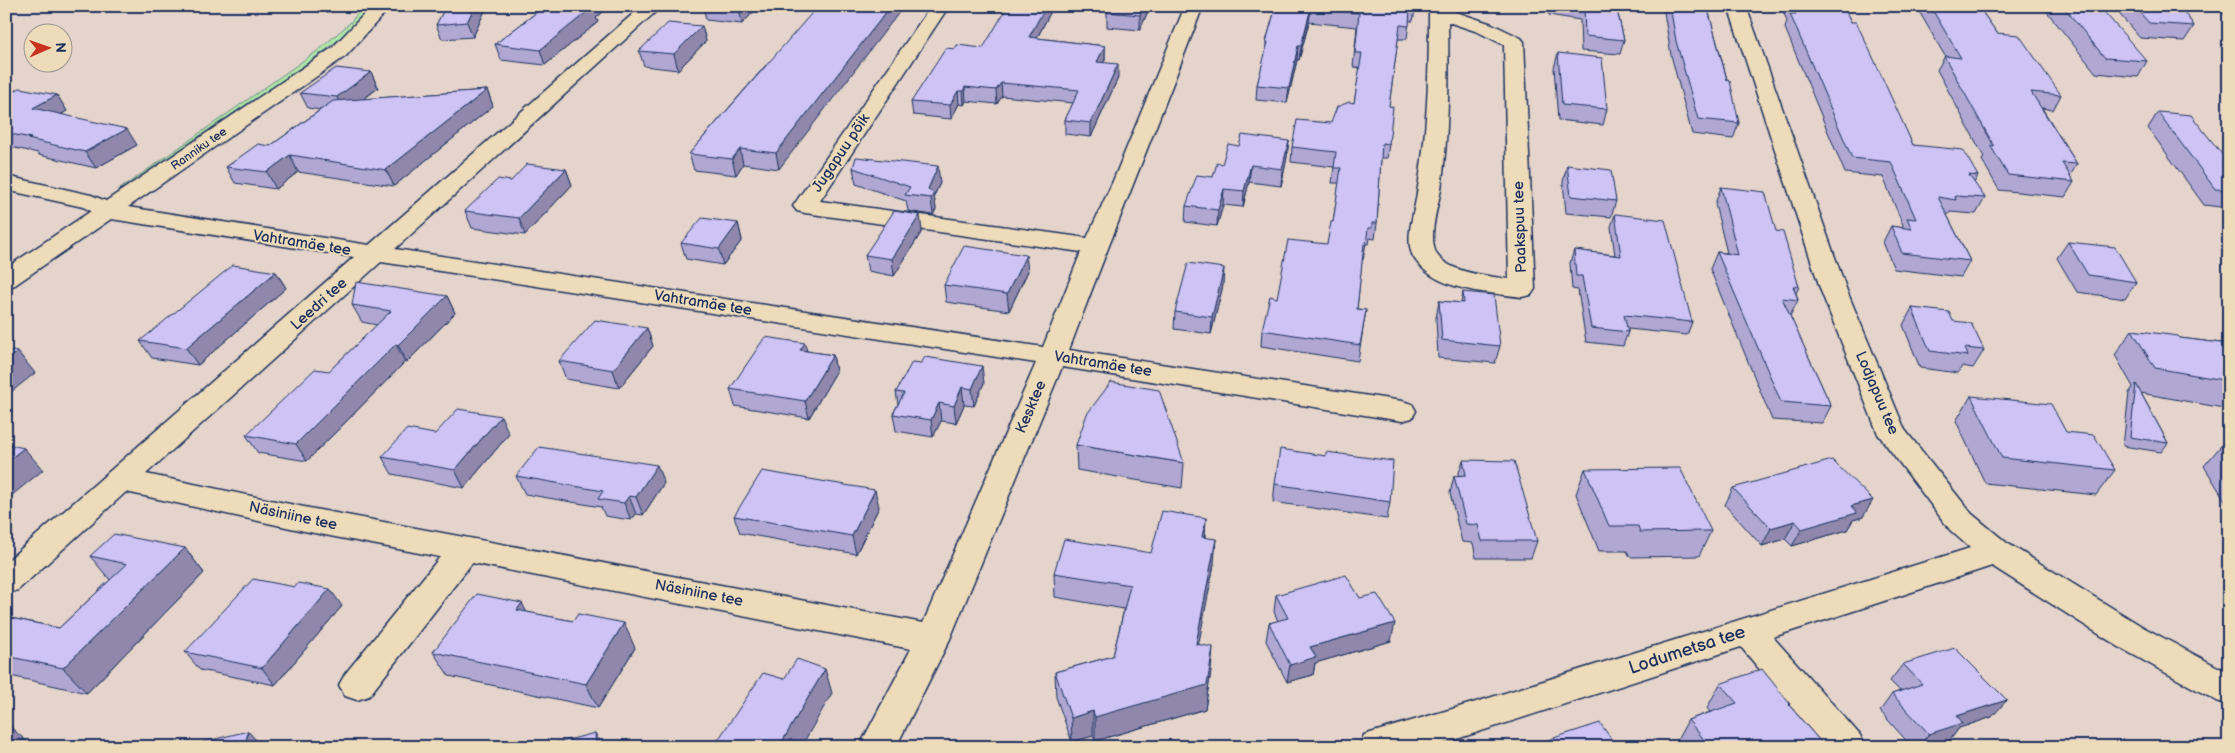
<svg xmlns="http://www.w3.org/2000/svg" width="2235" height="753" font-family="'Balsamiq Sans',sans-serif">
<rect width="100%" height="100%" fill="#e4d4cb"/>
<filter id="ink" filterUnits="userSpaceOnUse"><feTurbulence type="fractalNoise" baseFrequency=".02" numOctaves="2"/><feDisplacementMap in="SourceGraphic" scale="10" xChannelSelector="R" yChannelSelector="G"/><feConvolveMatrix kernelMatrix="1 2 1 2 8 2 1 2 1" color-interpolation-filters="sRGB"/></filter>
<g filter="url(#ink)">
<!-- green -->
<path fill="#b1e7a9" stroke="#668b84" d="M363 6H371L350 30 326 50 135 183 117 191 320 49 351 22Z"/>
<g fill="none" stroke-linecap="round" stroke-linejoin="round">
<defs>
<path id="minor" d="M372 6H391L346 56 128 207 369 245 642 6H662L395 249 1043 347 1081 252 805 213 797 211 793 206 931 6H949L820 201 1087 238 1113 181 1185 6H1203C1159 121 1112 235 1069 350L1402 401 1412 404 1416 411 1412 418 1402 421 1062 367 950 639 896 747H859L911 649 472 563 369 696 357 700 345 696 339 685 345 674 440 557 309 532 126 492 18 590 6 594V562L354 257 111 219 15 285 6 288V268L91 211 83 207 6 190V176L91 195 106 201 332 48ZM381 262 1036 363 923 623 309 508 146 474Z
M1429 6H1450L1456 12 1492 24 1521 38 1524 42 1535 289 1531 295 1522 297C1487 292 1436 292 1414 258 1404 242 1413 217 1416 199 1428 133 1429 73 1429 6ZM1448 22 1478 32 1504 45 1509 279C1489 276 1447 273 1436 253 1428 235 1438 207 1441 189 1449 133 1449 78 1448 22Z
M1728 6H1746L1847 291 1905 430 1972 514 2007 543 2143 627 2229 673V705L2217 701 2119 647 1992 566 1773 637 1860 735 1865 747H1824L1741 647 1432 747H1359L1364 735 1377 731 1476 702 1970 548 1950 530 1878 434 1821 291Z"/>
</defs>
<!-- minor casing -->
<use href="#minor" stroke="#1b2f5e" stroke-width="3"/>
<!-- minor -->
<use href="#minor" fill="#eedbb9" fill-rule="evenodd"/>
<defs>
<path id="rail" d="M2218 6 2229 17"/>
</defs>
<!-- rail casing -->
<use href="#rail" stroke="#1b2f5e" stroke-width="4"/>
<!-- rail -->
<use href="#rail" stroke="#eedbb9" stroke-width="2.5" stroke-dasharray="8" stroke-linecap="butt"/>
</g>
<!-- wall -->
<path fill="#b0a8d3" stroke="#1b2f5e" d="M446 6H487L473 37 442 39 436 25Z
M545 6H610L596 18 598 22 545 65 501 60 495 44Z
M703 6H759L742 24 706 20Z
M1110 6H1150L1140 30 1107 27V12Z
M1276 6H1416L1413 21H1409L1407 39H1398L1389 106V144L1387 158H1381L1377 223 1375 239 1370 238 1369 244 1366 243 1363 260H1362L1357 309 1366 310 1358 361 1261 346 1262 330 1277 298 1327 244 1333 222 1339 183H1332L1334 167 1291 162 1292 147 1331 123 1354 103 1360 68 1353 67 1357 27 1309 22 1299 60H1297L1287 103 1256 100 1257 85 1265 56 1266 42Z
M1519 6H1616L1624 40 1620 54 1581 51 1580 20 1549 15 1548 9Z
M1663 6H1707L1739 123 1733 139 1692 134 1671 55Z
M1781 6H1843L1913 145 1978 176 1974 183 1985 198 1976 214 1950 212 1948 215H1947L1970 261 1961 277 1894 269 1883 242 1891 226 1902 228 1903 225 1883 177 1845 173 1785 28 1787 21Z
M1916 6H1978L1997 33 2061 95 2053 110 2042 108 2077 164 2070 176 2074 182 2065 197 1999 190 1982 160 1984 157 1937 70 1945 56Z
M2045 6H2063L2147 61 2138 77 2096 73 2044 8Z
M2117 6H2180L2194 26 2184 41 2140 38 2115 9Z
M1050 8V13L1037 38 1105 46V59L1103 63 1118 78 1091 137 1065 134V120L1073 103 1002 96 997 104 966 101 964 105 959 104 951 119 913 115 911 102 955 49 983 48Z
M702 26 706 41 678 70 644 66 639 51Z
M1558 53 1607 109 1603 125 1558 120 1554 68Z
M766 65 779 169 743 164 736 175 694 170 689 154Z
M371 72 378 88 364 99 487 90 493 106 394 186 298 172 276 189 235 183 226 167 270 146 320 110 308 108 300 93Z
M6 95H57L67 111 61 114 137 145 96 168 39 155 38 153 6 146Z
M2158 112 2229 163V208L2204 205 2148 128Z
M1287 157 1281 186 1249 182 1243 207 1223 205 1217 226 1185 222 1186 206 1213 177 1222 164Z
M1567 165 1616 201 1611 217 1566 213 1563 182Z
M853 168 940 183 934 196 936 209 933 215 908 211 906 201 856 184Z
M566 169 572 185 525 235 472 228 465 211 511 181Z
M1721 187 1776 231 1799 287 1796 293 1798 300 1790 316 1831 406 1822 423 1772 420 1710 269 1717 252 1727 253 1715 204Z
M1615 214 1692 322 1687 335 1628 329V332L1623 346 1586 342 1578 290 1572 289 1570 263 1574 250 1615 255 1611 227Z
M738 223 742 240 723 265 686 259 681 243Z
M922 231 894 276 868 271 865 255Z
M2068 242 2136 282 2125 299 2077 292 2057 258Z
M1028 271 1009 311 946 302 944 285Z
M276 272 286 288 198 365 152 358 140 341Z
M1223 285 1211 334 1174 329 1175 312Z
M1463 292 1500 346 1495 363 1438 358 1436 318 1439 301 1461 303Z
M447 296 455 313 407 362H405L307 461 258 453 246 435 329 371 377 325 362 322 352 305Z
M1912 308 1953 321 1984 350 1973 368 1962 366 1958 373 1920 368 1903 325Z
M647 328 653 346 619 388 566 379 559 361Z
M2132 330 2180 338 2229 344V409L2141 393 2168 443 2161 452 2123 446 2129 393 2133 387 2115 355Z
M807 351 833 355 836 372 809 418 735 406 730 389Z
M984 383 974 406 964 405 956 423 941 421 933 437 896 431 893 414 898 404 896 392Z
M1971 396 2066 432 2115 470 2096 495 1985 483 1956 421Z
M435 434H509L464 488 392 474 382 457Z
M2225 441 2229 442V507L2204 466Z
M1076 445 1184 463 1182 488 1077 470Z
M1325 456 1390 502 1387 519 1273 502 1275 484Z
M1463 460 1537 541 1531 558H1476L1473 543 1462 542 1450 493 1454 476H1458Z
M1585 469 1711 531 1699 556 1630 557 1627 551H1599L1576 494Z
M516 476 664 483 643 515 636 514 631 520 605 516 601 507 525 494Z
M1733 488 1863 517 1853 520 1847 530 1792 546 1785 539 1762 546 1725 505Z
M879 507 856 554 740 533 734 516Z
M1206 518 1205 537 1214 564 1198 644 1211 671 1205 709 1095 741 1093 736 1072 742 1056 697 1055 672 1113 656 1124 609 1055 597 1054 573 1151 553Z
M185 548 204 573 87 693 6 675V617L59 628 110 580 90 556Z
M295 587 342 606 275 685 200 670 185 652Z
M1276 595 1360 598 1391 641 1315 663 1313 675 1287 682 1266 641 1269 623 1278 621 1274 612Z
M526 612 573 621 635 648 598 708 449 676 433 652Z
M1903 664 1992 717 1959 728 1950 740 1928 747H1912L1880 711 1892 694 1900 691 1890 681Z
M1720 684 1790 704 1789 705 1825 747H1677L1675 744 1688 720 1710 712 1707 708Z"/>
<!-- shaded-wall -->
<path fill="#9088ac" stroke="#1b2f5e" d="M475 6H487L473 37 467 22Z
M588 6H610L596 18 598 22 545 65 540 50Z
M742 6H759L742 24 739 9Z
M891 6H904L779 169 776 153Z
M1046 6H1051L1050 8V13L1030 51 1029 37Z
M1144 6H1150L1140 30V15Z
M1311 8 1309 22 1299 60 1301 46Z
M702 26 706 41 678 70 674 54Z
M1105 46V59L1098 75 1097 62Z
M1298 46 1297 60 1287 103 1289 88Z
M1118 64V78L1091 137V123Z
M371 72 378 88 344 113 337 97Z
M1001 83 1002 96 997 104 996 90Z
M965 87 966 101 964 105 963 91Z
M487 90 493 106 394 186 386 170Z
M958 91 959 104 951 119 950 105Z
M57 95 67 111 44 124 33 108Z
M127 129 137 145 96 168 85 152Z
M1289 141 1287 157 1281 186 1282 169Z
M740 149 743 164 736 175 732 159Z
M290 155 298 172 276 189 267 172Z
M1251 165 1249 182 1243 207 1244 191Z
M938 166 940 183 934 196 936 209 933 215 931 198 928 189Z
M566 169 572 185 525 235 519 218Z
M1224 189 1223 205 1217 226 1218 210Z
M920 215 922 231 894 276 892 259Z
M738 223 742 240 723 265 719 249Z
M1026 255 1028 271 1009 311 1007 294Z
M1224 268 1223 285 1211 334 1212 317Z
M276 272 286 288 198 365 186 348Z
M447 296 455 313 407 362 398 345Z
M647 328 653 346 619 388 613 370Z
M805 343 809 360 800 350Z
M396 344 405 362 307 461 296 444Z
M18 352 35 373 6 396V360Z
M833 355 836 372 809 418 805 401Z
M982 366 984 383 974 406 972 389Z
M962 387 964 405 956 423 954 406Z
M939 403 941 421 933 437 931 420Z
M501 416 509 434 464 488 455 470Z
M24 448 43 470 6 500V462Z
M657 465 664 483 643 515 636 497Z
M875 490 879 507 856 554 852 536Z
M629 496 636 514 631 520 624 503Z
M1873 500 1863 517 1853 520 1847 530 1792 546 1802 529 1851 506Z
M6 501 10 506 6 509Z
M1206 518 1204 543 1202 537Z
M1795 521 1785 539 1762 546 1771 528Z
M1216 539 1214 564 1194 668 1196 644Z
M185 548 204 573 87 693 63 668Z
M330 589 342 606 275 685 262 668Z
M522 603 535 628 517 610Z
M624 623 635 648 598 708 586 684Z
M1395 623 1391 641 1315 663 1313 675 1287 682 1290 665 1310 647Z
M1213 647 1211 671 1205 709 1095 741V717Z
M825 669 832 693 801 747H779Z
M2007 700 1992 717 1959 728 1950 740 1928 747H1918L1929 734 1957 716Z
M1093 711V736L1072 742 1071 718Z
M6 723 32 746 6 747Z
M248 731 262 747H245Z
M595 733 603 747H596Z"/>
<!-- building -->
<path fill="#cdc3f5" stroke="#1b2f5e" d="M446 6H475L467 22 436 25Z
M545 6 593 7 540 50 495 44Z
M712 6H742L739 9Z
M818 6H891L776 153 740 149 732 159 689 154Z
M1008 6H1046L1029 37 1105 46 1097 62 1118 64 1091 123 1065 120 1079 90 1001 83 996 90 965 87 963 91H958L950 105 911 102 946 48 955 49 957 45 983 48Z
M1110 6H1144L1140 15 1107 12Z
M1276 6H1416L1415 8 1410 7 1409 26 1400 25 1389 106 1393 107 1389 144 1382 143 1377 223H1372V228H1368L1366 245 1364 244 1357 309 1366 310 1360 345 1262 330 1270 296 1277 298 1288 240 1327 244 1331 222H1333L1341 168H1334L1336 152 1292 147 1297 120 1331 123 1337 107 1349 102 1354 103 1362 53H1355L1359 13 1311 8 1301 46H1298L1289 88 1257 85 1268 42H1266Z
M1584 6H1616L1624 40 1585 36Z
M1670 6H1707L1727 80 1730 81 1739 123 1698 119 1676 41Z
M1793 6H1843L1851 22H1856L1871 53 1913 145 1963 150 1978 176 1969 175 1985 198 1955 196 1956 200 1938 197 1970 261 1902 253 1891 226 1912 229 1907 218 1916 219 1891 162 1852 158 1790 14H1796Z
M1930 6H1978L1997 33 2019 35 2061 95 2031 92 2077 164 2062 163 2074 182 2008 175 1990 145 1994 146 1944 56 1961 58Z
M2063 6H2099L2147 61 2105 58Z
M2134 6H2180L2194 26 2149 23Z
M668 23 702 26 674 54 639 51Z
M1558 53 1602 58 1607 109 1562 105Z
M336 68 371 72 337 97 300 93Z
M20 88 57 95 33 108 127 129 85 152 28 139 31 138 6 133V95Z
M487 90 386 170 290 155 267 172 226 167 258 144 270 146 333 101Z
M2158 112 2191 115 2229 163V190L2215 189Z
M1242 135 1289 141 1282 169 1251 165 1244 191 1224 189 1218 210 1186 206 1197 175 1213 177 1217 163 1222 164 1228 144 1239 146Z
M856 157 938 166 928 189 934 193 931 198 905 195 910 187 853 168Z
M527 164 566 169 519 218 465 211 498 179 511 181Z
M1567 165 1611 170 1616 201 1571 196Z
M1721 187 1765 192 1776 231 1783 232 1799 287 1793 286 1798 300 1782 298 1831 406 1781 402 1717 252 1738 255Z
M894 211 920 215 892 259 865 255Z
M1615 214 1665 220 1692 322 1624 315 1628 332 1591 328 1582 276H1576L1574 250 1621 256Z
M702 218 738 223 719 249 681 243Z
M2068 242 2115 247 2136 282 2088 275Z
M964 246 1026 255 1007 294 944 285Z
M1188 263 1224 268 1212 317 1175 312Z
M233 265 276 272 186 348 140 341Z
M356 282 447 296 398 345 396 344 296 444 246 435 315 369 329 371 391 311 352 305Z
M1463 292 1494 295 1500 346 1442 340 1439 301 1464 303Z
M1912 308 1949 312 1953 321 1971 323 1984 350 1965 348 1968 356 1930 351Z
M595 320 647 328 613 370 559 361Z
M2132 330 2178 336 2180 338 2229 344V381L2155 368Z
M765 337 805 343 800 350 833 355 805 401 730 389Z
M6 350 18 352 6 360Z
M925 357 982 366 972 389 962 387 954 406 939 403 931 420 893 414 904 393 896 392 912 362 921 363Z
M1111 382 1159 390 1184 463 1076 445 1087 414Z
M2136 384 2168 443 2130 437Z
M1971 396 2051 404 2066 432 2094 435 2115 470 2002 458Z
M458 409 501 416 455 470 382 457 407 429 435 434Z
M2225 441 2229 442V447Z
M6 444 24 448 6 462Z
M539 447 657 465 636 497 629 496 624 503 598 499 603 491 516 476Z
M1280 449 1326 456V452L1393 461 1390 502 1275 484Z
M1463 460 1514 461 1537 541H1482L1478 525 1466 524 1454 476 1466 475Z
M1832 460 1873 500 1851 506 1857 513 1802 529 1795 521 1771 528 1733 488Z
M1680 468 1711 531 1640 532 1638 526H1609L1585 469Z
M762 471 875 490 852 536 734 516Z
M1162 511 1206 518 1202 537 1216 539 1196 644 1213 647 1207 685 1095 717 1093 711 1071 718 1055 672 1113 656 1130 585 1054 573 1064 539 1151 553Z
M114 534 185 548 63 668 6 656V617L59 628 127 564 90 556Z
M1346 575 1360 598 1377 594 1395 623 1310 647 1316 657 1290 665 1269 623 1288 618 1276 595Z
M253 579 295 587 298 583 330 589 262 668 185 652Z
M477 594 522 603 517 610 573 621 578 614 624 623 586 684 433 652Z
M1955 648 2007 700 1957 716 1963 723 1929 734 1892 694 1922 684 1903 664Z
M797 659 825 669 779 747H692L718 740 763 673 784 679Z
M1762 669 1790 704 1789 705 1825 747H1710L1688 720 1737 703 1720 684Z
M1600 723 1617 747H1526Z
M248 731 245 747H183Z
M595 733 596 747H541Z"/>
</g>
<g text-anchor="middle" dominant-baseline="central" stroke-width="4" stroke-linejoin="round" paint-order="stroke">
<!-- far-street labels -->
<g font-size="12" fill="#1b2f5e" stroke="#eedbb9">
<text transform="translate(199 149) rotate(-35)">Ranniku tee</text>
</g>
<!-- street labels -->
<g font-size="15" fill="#1b2f5e" stroke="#eedbb9">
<text transform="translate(841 153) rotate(-56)">Jugapuu põik</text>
<text transform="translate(1520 227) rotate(-92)">Paakspuu tee</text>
<text transform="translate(302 243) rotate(9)">Vahtramäe tee</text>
<text transform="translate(703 303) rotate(9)">Vahtramäe tee</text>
<text transform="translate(319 304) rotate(-42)">Leedri tee</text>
<text transform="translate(1103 364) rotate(9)">Vahtramäe tee</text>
<text transform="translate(1877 393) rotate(67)">Lodjapuu tee</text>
<text transform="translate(1031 407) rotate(-67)">Kesktee</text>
<text transform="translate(293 516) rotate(12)">Näsiniine tee</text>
<text transform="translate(699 593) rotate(11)">Näsiniine tee</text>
</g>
<!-- near-street labels -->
<g font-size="18" fill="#1b2f5e" stroke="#eedbb9">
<text transform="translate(1687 650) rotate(-18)">Lodumetsa tee</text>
</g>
</g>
<!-- margin -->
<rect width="2235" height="753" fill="none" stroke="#eedbb9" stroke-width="25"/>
<rect x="12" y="12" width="2210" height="728" fill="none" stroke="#1b2f5e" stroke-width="2" filter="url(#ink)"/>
<!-- north arrow -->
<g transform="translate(48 48) rotate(88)"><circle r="24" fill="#eedbb9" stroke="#9a9695"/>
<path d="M0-4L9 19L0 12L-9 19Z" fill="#c8321e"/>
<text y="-8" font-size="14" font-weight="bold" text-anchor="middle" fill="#1b2f5e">N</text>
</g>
</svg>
